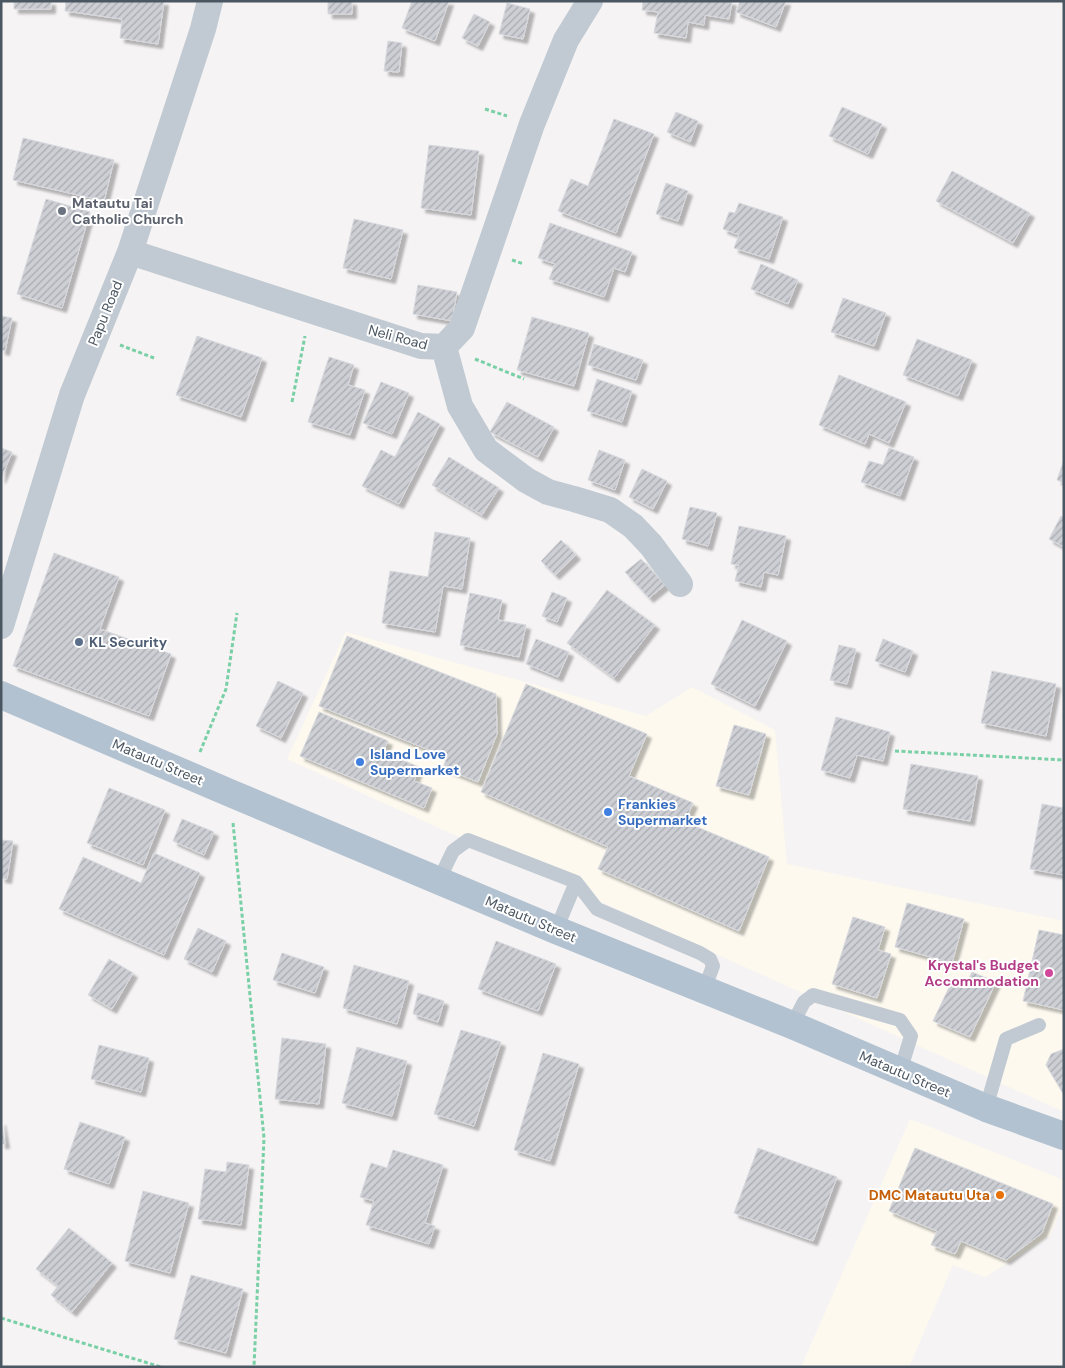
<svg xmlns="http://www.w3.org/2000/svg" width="1065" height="1368" font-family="'DM Sans',sans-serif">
<defs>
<pattern id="building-hatch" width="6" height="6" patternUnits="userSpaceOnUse" patternTransform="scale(1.25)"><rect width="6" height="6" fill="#cdcfd5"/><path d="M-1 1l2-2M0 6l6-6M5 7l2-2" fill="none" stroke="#a8abb0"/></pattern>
<filter id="shadow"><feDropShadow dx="4.5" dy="4.5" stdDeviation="1" flood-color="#0004"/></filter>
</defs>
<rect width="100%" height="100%" fill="#f5f3f3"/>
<!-- commercial -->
<path fill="#fdf9ef" d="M346 632 646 716 692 687 775 730 787 864 1064 921V1112L287 759Z
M910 1119 1064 1180V1202L1050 1236 985 1277 953 1265 909 1367H801Z"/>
<!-- building -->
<path fill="url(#building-hatch)" stroke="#d7d9de" filter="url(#shadow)" d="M14 1H51V9H14Z
M66 1H164L158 44 120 38 122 19 65 11Z
M328 1H352V14H328Z
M412 1H449L435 41 402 28Z
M643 1H732L729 19 705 15 704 25 688 22 686 38 654 33 658 12 642 10Z
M740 1H786L776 27 736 12Z
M507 3 530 9 523 39 499 34Z
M474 14 490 22 478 46 462 38Z
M388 41 402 43 399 72 384 71Z
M842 107 882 124 868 154 829 136Z
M676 112 698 121 690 142 667 132Z
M614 119 654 134 616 233 558 211 571 179 588 186Z
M23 138 114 160 104 201 13 180Z
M429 145 479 151 471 215 421 208Z
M952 171 1030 213 1013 243 936 201Z
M666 183 688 191 678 221 656 214Z
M46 199 90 212 62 308 17 294Z
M739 203 783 217 769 259 734 248 739 235 723 229 729 212 735 213Z
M354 219 403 230 391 279 343 268Z
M550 223 632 252 625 272 614 268 604 297 549 279 555 264 538 258Z
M761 264 798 280 788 304 751 289Z
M418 285 457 292 452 321 413 314Z
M843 298 886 313 874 346 831 332Z
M1 316 12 318 5 351 1 350Z
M532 317 589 333 574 386 517 370Z
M197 336 262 358 241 417 176 395Z
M917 339 972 360 958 396 903 375Z
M594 344 643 360 636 380 588 365Z
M329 357 354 365 348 385 365 390 350 435 308 422Z
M839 375 906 402 889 443 869 434 865 444 819 425Z
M597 379 632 391 622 422 587 411Z
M381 382 409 393 392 434 363 423Z
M507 402 554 427 538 457 490 432Z
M418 412 440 424 399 504 362 486 381 450 395 457Z
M1 448 12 452 1 479Z
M889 448 914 457 900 496 861 482 869 461 883 465Z
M599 450 625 460 615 490 588 480Z
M449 457 499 488 482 515 432 485Z
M1064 460V483L1057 480Z
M642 469 667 481 653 509 629 497Z
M690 507 717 513 708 546 682 539Z
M1061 516 1064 518V547L1049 539Z
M739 526 786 536 778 575 764 572 761 587 735 581 739 565 731 564Z
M435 532 470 538 462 589 443 586 435 632 382 623 390 571 428 577Z
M561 540 576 555 555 575 541 561Z
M54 553 119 577 100 629 171 654 149 716 13 666Z
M641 559 665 585 649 598 625 572Z
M607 590 655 625 614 678 567 643Z
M552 592 567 598 557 622 542 616Z
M470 593 502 600 498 620 526 625 519 657 460 645Z
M742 620 787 641 755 706 711 684Z
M347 636 496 694 497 734 478 782 443 768 447 757 319 706Z
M536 639 569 652 558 677 526 664Z
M883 639 913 651 905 672 875 661Z
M839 645 856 649 847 684 830 680Z
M992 671 1056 684 1046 736 981 723Z
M278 681 303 693 281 738 256 726Z
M526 684 647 734 629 776 693 803 685 822 769 857 739 931 598 869 608 847 481 792Z
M319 712 388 741 383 752 419 767 414 781 432 788 424 808 300 756Z
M836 717 890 732 883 761 857 755 850 778 821 770Z
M734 725 766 734 749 795 716 786Z
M911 764 978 776 970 821 903 809Z
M109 788 165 810 143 865 87 843Z
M1042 804 1064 808V875L1030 869Z
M182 819 214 832 204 855 173 841Z
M1 840 13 841 7 879 1 878Z
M154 853 200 873 164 955 59 909 83 857 141 883Z
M907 903 964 919 952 963 895 947Z
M853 917 885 927 878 950 891 954 877 998 832 984Z
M198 928 226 941 212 972 184 959Z
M1039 930 1064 935V1010L1023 1001Z
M496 941 556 964 538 1011 478 989Z
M282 953 324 967 315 993 273 980Z
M109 959 133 973 112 1009 88 995Z
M354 965 409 981 397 1024 343 1008Z
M972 972 996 982 970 1037 933 1021 954 977 967 982Z
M418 993 444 1001 438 1022 413 1014Z
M461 1030 501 1042 474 1126 434 1114Z
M282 1038 326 1044 319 1104 275 1099Z
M99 1045 149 1058 141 1092 91 1079Z
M357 1047 407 1061 392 1116 342 1103Z
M1064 1049V1095L1046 1065 1051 1054Z
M543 1053 579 1064 550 1161 514 1150Z
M1 1121 5 1144H1Z
M80 1122 125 1137 109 1184 64 1169Z
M758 1148 837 1177 813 1241 734 1213Z
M915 1148 1053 1204 1042 1233 1006 1260 961 1241 955 1254 931 1245 937 1231 889 1211Z
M393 1150 443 1165 425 1223 435 1226 429 1244 366 1225 374 1201 360 1197 371 1163 387 1168Z
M227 1162 249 1165 241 1225 198 1219 205 1169 226 1172Z
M143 1191 189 1203 170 1273 125 1261Z
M69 1228 112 1263 72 1312 51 1295 58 1286 36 1269Z
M191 1275 243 1289 226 1353 174 1339Z"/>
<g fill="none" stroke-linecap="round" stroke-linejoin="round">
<!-- path -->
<path stroke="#7ad0a6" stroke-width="3" stroke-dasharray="4 2.5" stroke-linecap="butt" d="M485 109 507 116
M512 260 524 264
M120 345 154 358
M475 359 524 379
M292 402 305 336
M895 751 1064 760
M200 752 226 689 237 613
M233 823 264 1138 254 1367
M1 1318 161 1367"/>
<!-- lane -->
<path stroke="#c1cad2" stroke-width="14" d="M439 880 453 851 468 840 576 882 597 909 700 953 710 959 713 966 704 990
M556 930 576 882
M792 1025 804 1002 813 995 900 1020 911 1036 900 1072
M986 1108 1006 1039 1039 1025"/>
<!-- street -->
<path stroke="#c1cad2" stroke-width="26" d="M130 252 421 346 444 347
M444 347 462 328 532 124 566 40 590 1
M444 347 460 406 486 450 526 480 548 492 574 499 610 510 633 526 651 545 680 584
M1 626 72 395 130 252 203 29 210 1"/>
<!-- primary -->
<path stroke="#b3c2d1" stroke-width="28" d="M1 695 230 793 556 930 792 1025 986 1108 1064 1136"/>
</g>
<!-- markers -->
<circle fill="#6b7280" stroke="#fff" stroke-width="2" cx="62" cy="211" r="5"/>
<circle fill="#5c6f8a" stroke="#fff" stroke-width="2" cx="79" cy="642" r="5"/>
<g fill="#3f7fe0" stroke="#fff" stroke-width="2">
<circle cx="360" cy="762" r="5"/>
<circle cx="608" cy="812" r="5"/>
</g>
<circle fill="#d1479c" stroke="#fff" stroke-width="2" cx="1049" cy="973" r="5"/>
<circle fill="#e8710a" stroke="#fff" stroke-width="2" cx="1000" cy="1195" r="5"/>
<g text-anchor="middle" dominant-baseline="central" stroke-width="4" stroke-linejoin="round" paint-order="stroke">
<!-- worship labels -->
<g font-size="14" font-weight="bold" fill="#5b616d" stroke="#fff" text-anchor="start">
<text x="72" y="203">Matautu Tai<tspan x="72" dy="16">Catholic Church</tspan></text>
</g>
<!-- street labels -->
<g font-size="14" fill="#4a5661" stroke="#fff">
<text transform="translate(105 313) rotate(-68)">Papu Road</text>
<text transform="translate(398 337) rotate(15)">Neli Road</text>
<text transform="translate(158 762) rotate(23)">Matautu Street</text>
<text transform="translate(531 919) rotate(23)">Matautu Street</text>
<text transform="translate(905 1074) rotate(23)">Matautu Street</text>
</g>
<!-- service labels -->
<g font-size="14" font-weight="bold" fill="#4e5e75" stroke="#fff" text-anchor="start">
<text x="89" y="642">KL Security</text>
</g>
<!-- shop labels -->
<g font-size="14" font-weight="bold" fill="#366cbe" stroke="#fff" text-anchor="start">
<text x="370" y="754">Island Love<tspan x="370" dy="16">Supermarket</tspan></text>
<text x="618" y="804">Frankies<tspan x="618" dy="16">Supermarket</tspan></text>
</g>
<!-- hotel labels -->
<g font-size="14" font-weight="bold" fill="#b23c85" stroke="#fff" text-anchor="end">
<text x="1039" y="965">Krystal's Budget<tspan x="1039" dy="16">Accommodation</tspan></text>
</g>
<!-- food labels -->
<g font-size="14" font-weight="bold" fill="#c56008" stroke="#fff" text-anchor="end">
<text x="990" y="1195">DMC Matautu Uta</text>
</g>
</g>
<!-- border -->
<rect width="1065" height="1368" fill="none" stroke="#4a5661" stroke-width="5"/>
</svg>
